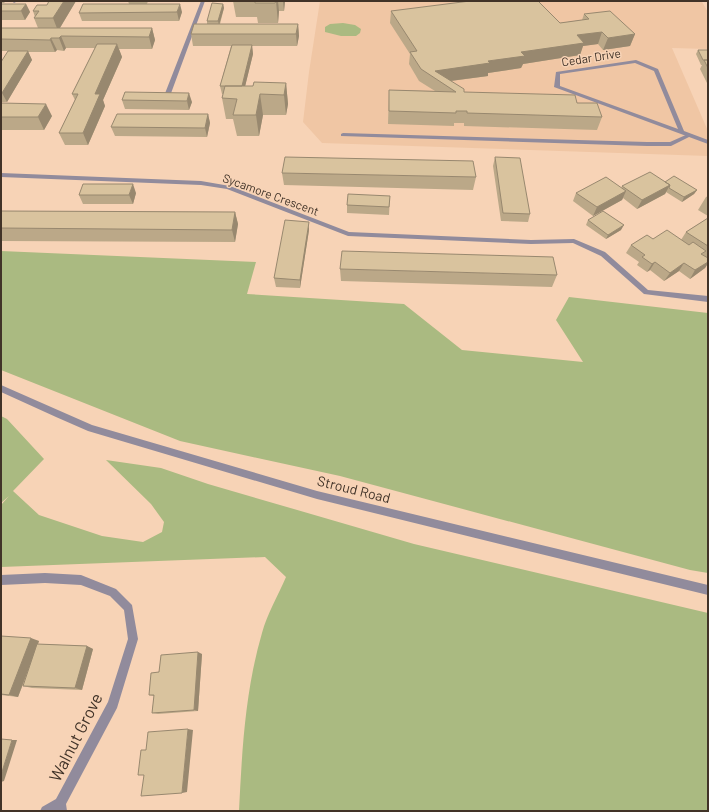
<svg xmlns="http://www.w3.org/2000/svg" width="709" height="812" font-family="Barlow,sans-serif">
<rect width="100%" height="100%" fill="#f7d3b6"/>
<!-- built -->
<path fill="#f0c6a4" d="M320 1 702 2 708 12V49L672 48 708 131V156L322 143 303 122 309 72Z"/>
<!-- green -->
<path fill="#aaba81" d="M343 23 355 25 361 29 360 33 356 36H341L325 32V27L330 24Z
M1 251 256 262 247 294 404 304 462 350 583 362 556 320 569 297 708 313V573L690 570 340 476 180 441 1 370Z
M1 416 7 419 44 459 13 491 39 515 102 536 143 542 162 532 164 522 151 504 106 460 161 468 208 484 414 544 708 613V811H239C242 751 245 691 262 633 267 614 278 596 286 577L265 557 1 567V505L9 496 1 503Z"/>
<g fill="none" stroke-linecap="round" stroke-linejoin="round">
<!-- service -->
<path fill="#918b9c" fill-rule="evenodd" d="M343 133 647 142H670L688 134 693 135 671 146H647L341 136V134Z"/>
<!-- minor -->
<path fill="#918b9c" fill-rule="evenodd" d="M12 1H16V2L14 3Z
M201 1H205L170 96 165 97 164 96Z
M636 60 658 69 684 131 708 140V144L554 87 556 72ZM635 63 654 71 678 129 560 86V74Z
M1 173 201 181 230 186 349 232 531 240 574 239 605 252 648 290 708 296V302L644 294 601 256 573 243 531 244 348 236 227 189 201 185 1 177Z
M45 573 81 575 116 589 132 605 138 639 117 708 66 804 67 811H40L42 807 56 799 108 702 128 639 124 610 110 596 81 585 45 583 1 585V575Z"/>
<!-- tertiary -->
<path fill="#918b9c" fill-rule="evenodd" d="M1 385 92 425 317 491 708 585V595L317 499 88 431 56 417 1 392Z"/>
</g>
<!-- wall -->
<path fill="#bba888" d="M1 1H6L4 3H1Z
M76 1 60 28H152L155 40 152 49H119L122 57 103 100 105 106 88 145H65L59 133 75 100 72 94 95 48H66L64 51 57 50 55 52H28L32 60 7 102H1V62L25 51H1V28H38L34 18 35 17 33 11 47 5Z
M128 1H148L147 4 182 12 179 21H82L79 13 129 4Z
M233 1H285L284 11H279L278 23H258L257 17H236Z
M1 4H26L30 12 25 20H1Z
M223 4 224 8 220 24H298L299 36 297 46H252L253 54 245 86H253L286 83 288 104 286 115H263L259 136H237L233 119H226L222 98 223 94H222L220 86 231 46H193L191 34 207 24V21Z
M391 11 560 23 582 20 584 14 635 34 630 46 603 50 598 44 583 46 580 55 523 64 521 68 488 73V76L451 81 464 92 577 103 602 117 597 130 464 126V123H454V126L388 124 389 90 435 91 419 81 409 64 410 54 390 23Z
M698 50H708V84L707 83 700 69 702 65H701L696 54Z
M125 92 192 102 189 110 125 109 122 100Z
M1 103 52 116 44 130H1Z
M208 114 210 123 207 137 115 136 111 127Z
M495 157 530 214 528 222 501 221 493 166Z
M282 173 476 177 473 190 284 185Z
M665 182 697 190 694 194 682 202 666 192 665 194 637 209 623 198 622 200 593 216 573 201 576 193 621 188 622 186Z
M136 193 133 204H83L79 195Z
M390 196 389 215 347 213V205Z
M708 196V216L698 210 706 197Z
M1 211 235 212 238 224 235 242 1 241Z
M708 218V264L705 268 690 279 679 271 664 281 650 270 647 272 637 265 639 262 626 253 631 245 653 239 681 240 686 232Z
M588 220 621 230 606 239 586 225Z
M309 230 300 288 276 287 274 278Z
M340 269 557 275 552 287 341 281Z
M1 636 39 641 38 644 87 646 93 649 82 690 32 688 23 686 29 669 18 697 1 695Z
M202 654 198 711 158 714 152 713 154 696 149 695 159 672Z"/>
<!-- shaded-wall -->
<path fill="#98886f" d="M64 1H76L58 31 53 18Z
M276 1H278L279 11 278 23Z
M283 1H285L284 11Z
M26 4 30 12 25 20 21 11Z
M180 4 182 12 179 21 177 12Z
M223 4 224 8 219 25 218 21Z
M298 24 299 36 297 46 296 34Z
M152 28 155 40 152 49 149 37Z
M602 32 598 44 583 46 580 55 523 64 521 68 488 73V76L442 82 435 71 488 61 577 35Z
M635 34 630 46 603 50 608 38Z
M61 36 66 48 64 51 59 38Z
M51 38 57 50 55 52 50 40Z
M117 44 122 57 103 100 105 106 88 145 83 133 95 94Z
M252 45 253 54 243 95 242 86Z
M28 51 32 60 7 102 2 93Z
M286 83 288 104 286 115 284 95Z
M189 93 192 102 189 110 187 101Z
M260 94 263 115 259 136 256 115Z
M46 104 52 116 44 130 38 117Z
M208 114 210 123 207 137 205 128Z
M133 184 136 193 133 204 129 195Z
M670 185 665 194 637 209 642 200Z
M697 190 694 194 682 202 684 197Z
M626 191 622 200 593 216 597 207Z
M235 212 238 224 235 242 232 230Z
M309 222V230L300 288V280Z
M624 225 621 230 606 239 608 235Z
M655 262 650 270 647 272 652 264Z
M708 262V263L705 268 690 279 695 270Z
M684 263 679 271 664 281 670 273Z
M31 638 39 641 18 697 9 695Z
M87 646 93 649 82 690 75 688Z
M198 652 202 654 198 711 194 710Z
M188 729 193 730 187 792 182 793Z
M12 740H17L4 781 1 782V775Z"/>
<!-- building -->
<path fill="#d9c39e" stroke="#98886f" d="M49 1H64L53 18H34L39 11H33L37 5H47Z
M255 1H276L275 3H255Z
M470 1H538L560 23 589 19 584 14 610 11 635 34 608 38 602 32 577 35 584 43 521 52 525 56 488 61 490 63 435 71 464 89V92L575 95 577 103H597L602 117 467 113V111H456V113L389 111V90L456 92 421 69 410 52 417 51 391 11Z
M212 3 223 4 218 21H207Z
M1 4H26L21 11H1Z
M83 4H180L177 12 79 13Z
M194 24H298L296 34H191Z
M1 28H152L149 37 61 36 59 38H51L50 40 1 39Z
M97 44H117L95 94H100L83 133H59L78 94H72Z
M232 45H252L242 86H220Z
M698 50H708V60H703Z
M8 51H28L2 93H1V62Z
M704 60H708V68Z
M254 82 286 83 284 95 260 94 256 115H233L237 99 222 98 225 86H253Z
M125 92 189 93 187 101 122 100Z
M1 103 46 104 38 117H1Z
M117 114H208L205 128 111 127Z
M285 157 473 161 476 177 282 173Z
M495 157 520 158 530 214 503 213Z
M650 172 670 185 642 200 622 186Z
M674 176 697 190 684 197 669 188 670 185 665 182Z
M606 177 626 191 597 207 576 193Z
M83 184H133L129 195H79Z
M348 194 390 196 389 207 347 205Z
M1 211 235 212 232 230 1 228Z
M603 211 624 225 608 235 588 220Z
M708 218V246L686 232Z
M285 220 309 222 300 280 274 278Z
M667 230 689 245 693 242 706 251 701 254 708 258V262L695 270 684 263 670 273 655 262 652 264 642 257 645 255 631 245 647 235 653 239Z
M342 251 553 257 557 275 340 269Z
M1 636 31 638 9 695 1 694Z
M37 644 87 646 75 688 23 686Z
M198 652 194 710 152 713 154 695H149L151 673 159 672 161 655Z
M188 729 182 793 141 796 144 775H138L141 750H146L148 732Z
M1 739 12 740 1 775Z"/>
<g text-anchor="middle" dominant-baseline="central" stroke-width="3" stroke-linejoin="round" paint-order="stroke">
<!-- far-street labels -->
<g font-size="12" fill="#413328" stroke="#f7d3b6">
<text transform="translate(591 57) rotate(-9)">Cedar Drive</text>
<text transform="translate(271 194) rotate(20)">Sycamore Crescent</text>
</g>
<!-- street labels -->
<g font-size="14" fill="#413328" stroke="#f7d3b6">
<text transform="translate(354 489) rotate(14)">Stroud Road</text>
</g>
<!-- near-street labels -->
<g font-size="17" fill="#413328" stroke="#f7d3b6">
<text transform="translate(75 737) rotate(-63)">Walnut Grove</text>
</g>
</g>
<!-- border -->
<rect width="709" height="812" fill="none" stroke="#413328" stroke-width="4"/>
</svg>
